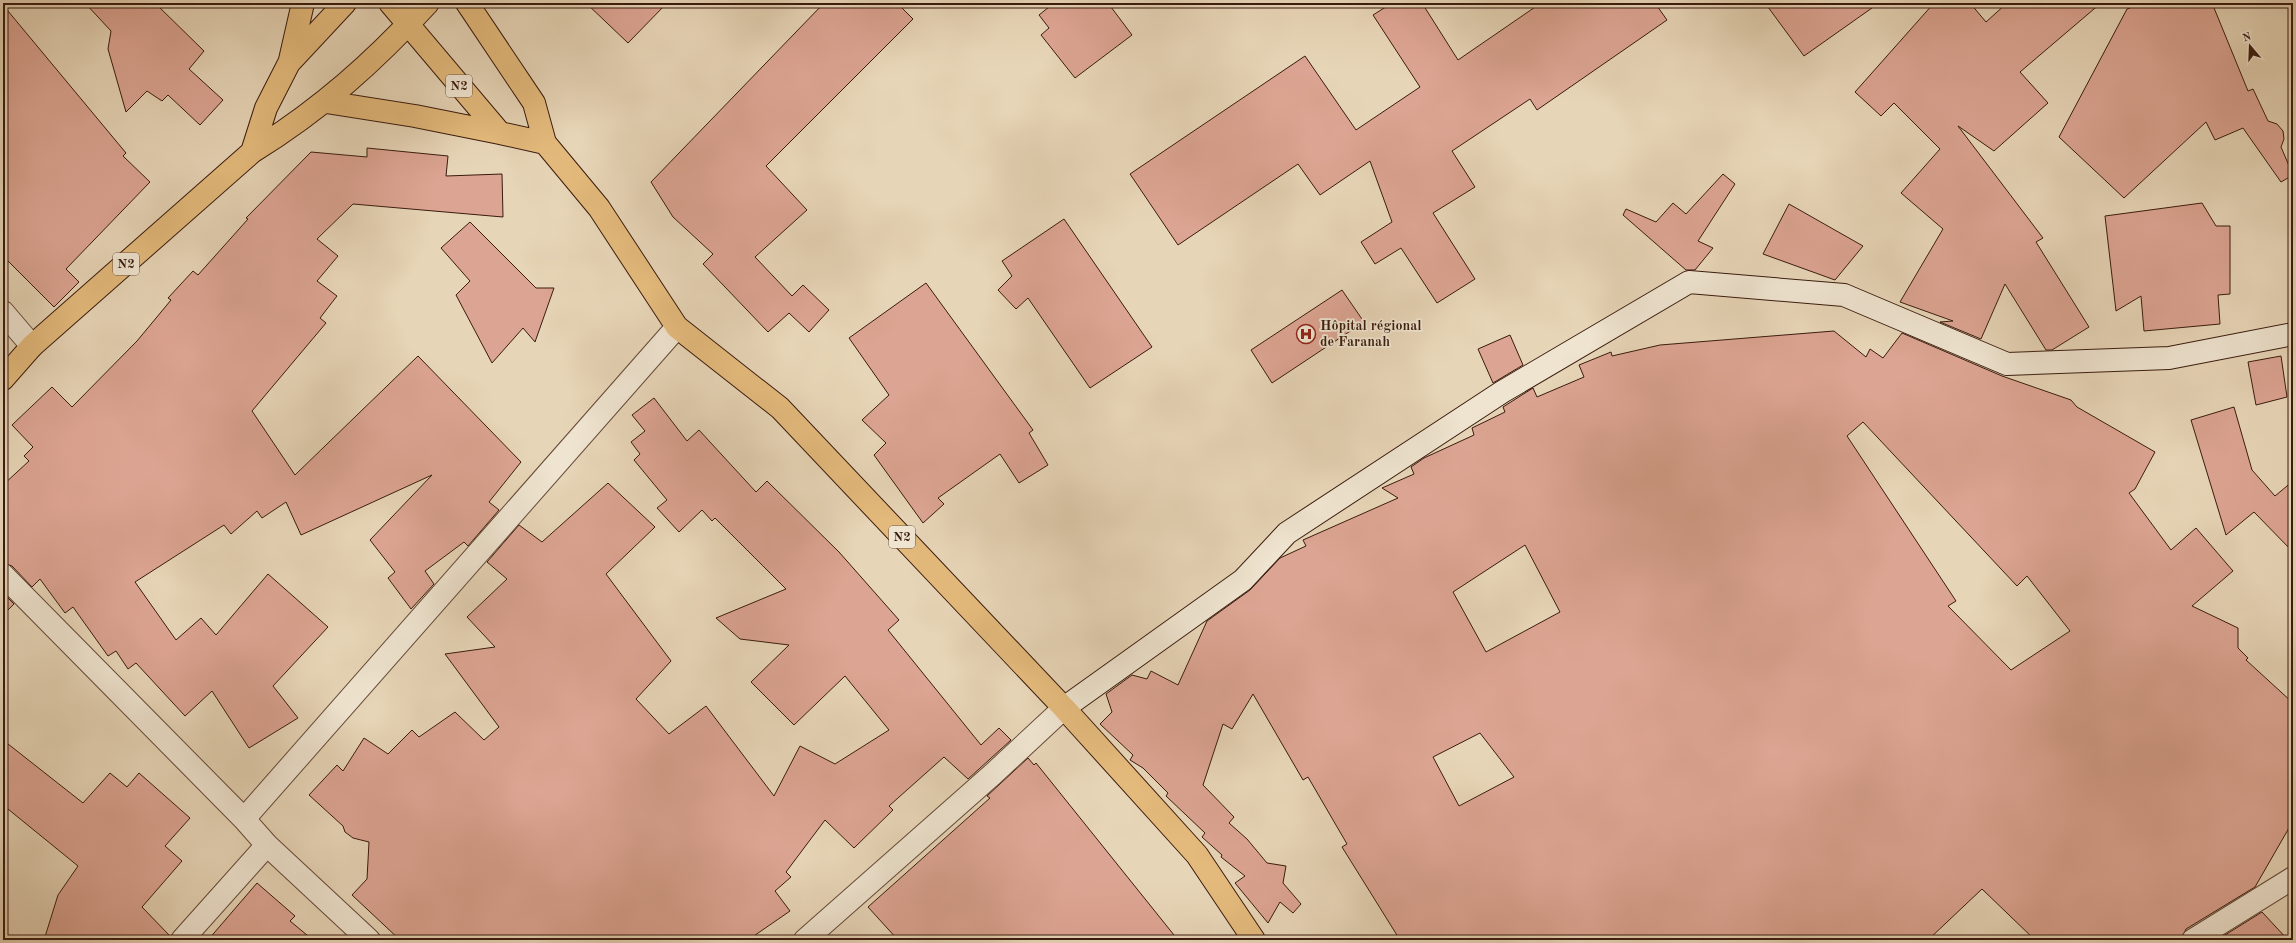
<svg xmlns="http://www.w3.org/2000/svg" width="2296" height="943" font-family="'Old Standard TT',serif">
<rect width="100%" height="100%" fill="#e7d5b7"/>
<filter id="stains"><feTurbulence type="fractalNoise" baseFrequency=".005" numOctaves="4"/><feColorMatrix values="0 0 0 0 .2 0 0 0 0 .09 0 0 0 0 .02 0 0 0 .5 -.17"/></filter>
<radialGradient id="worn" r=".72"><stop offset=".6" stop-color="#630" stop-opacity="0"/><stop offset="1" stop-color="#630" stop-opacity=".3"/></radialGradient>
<!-- building -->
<path fill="#dca492" stroke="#3a1b0e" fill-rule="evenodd" d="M85 3H129L133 7 156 4 204 51 189 69 223 100 200 125 168 95 162 101 147 91 126 112 108 49 111 31Z
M586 3H667L628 43Z
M824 3H897L913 19 766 166 807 210 755 257 792 296 803 285 829 310 809 332 789 313 768 332 703 264 713 254 673 217 651 182Z
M1054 3H1108L1132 35 1075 78 1041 35 1049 28 1039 15Z
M1392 3H1422L1458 60 1541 3H1655L1667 20 1537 110 1530 99 1452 151 1475 187 1433 213 1475 279 1437 303 1401 248 1375 264 1361 242 1392 222 1370 161 1320 195 1298 164 1178 245 1130 174 1305 56 1356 130 1420 87 1373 15Z
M1765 3H1879L1804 56Z
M1934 3H1970L1986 22 2007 3H2101L2020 72 2048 103 1994 151 1958 126 2043 238 2036 242 2089 327 2052 350H2046L2005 284 1981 339 1940 322 1953 321 1900 302 1943 229 1901 193 1940 149 1894 103 1881 116 1855 92Z
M2143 3H2212L2248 91 2253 89 2268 121 2277 124 2283 131 2284 139 2281 147 2293 175 2281 182 2243 128 2215 140 2206 122 2124 198 2059 137 2127 9Z
M3 5 126 153 123 156 150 182 66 269 79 282 54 307 3 256Z
M367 148 448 156 446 176 502 174 503 217 353 204 317 239 338 256 317 281 337 296 320 318 326 323 252 411 295 475 418 356 521 462 489 502 499 510 468 546 464 542 425 571 434 584 411 609 388 578 395 572 370 540 432 475 301 535 286 502 262 518 257 511 231 534 224 525 135 582 176 640 201 618 216 635 268 574 328 627 273 686 298 718 249 748 212 691 185 716 136 663 128 669 116 651 108 656 73 607 65 613 40 579 32 587 12 566 3 563V485L29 461 24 456 33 447 12 425 52 387 72 407 137 341 171 300 168 298 193 271 198 275 248 219 246 218 311 152 367 157Z
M1723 174 1735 184 1698 241 1713 248 1695 270H1686L1623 215 1626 209 1656 222 1673 203 1686 214Z
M2202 203 2216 226H2230V294L2218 295 2220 324 2144 331 2141 296 2116 311 2105 216Z
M1789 204 1863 246 1835 280 1763 254Z
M1064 219 1152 347 1090 388 1028 298 1016 309 998 290 1012 276 1002 261Z
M470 222 536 288H554L535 342 523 328 492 363 456 295 470 281 441 248Z
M926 283 1033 430 1029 433 1048 465 1019 483 1000 454 938 498 944 504 923 523 874 455 886 443 862 420 889 395 849 338Z
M1342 290 1364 322 1272 383 1251 350Z
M1834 331 1866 357 1870 349 1883 358 1902 333 2002 376 2071 400 2077 407 2155 452 2135 489 2129 493 2171 550 2196 528 2233 571 2192 606 2238 628V648L2248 658 2246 660 2293 703V821L2255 887 2186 929 2181 940H2035L1982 889 1928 940H1400L1342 847 1347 844 1308 777 1303 780 1253 694 1232 729 1223 724 1203 785 1234 817 1229 823 1247 839 1267 863 1286 866 1283 883 1301 904 1293 913 1280 902 1268 923 1235 883 1245 876 1221 857 1222 855 1202 837 1205 833 1166 796 1168 793 1143 768 1130 760 1133 755 1100 724 1112 712 1106 694 1132 675 1147 679 1151 671 1178 685 1207 621 1250 590 1280 558 1306 546 1303 540 1398 498 1382 488 1414 474 1411 467 1424 458 1474 435 1472 428 1505 412 1503 407 1533 388 1537 397 1584 377 1579 365 1611 352 1612 356 1660 345ZM1863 422 2017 586 2027 576 2070 631 2011 670 1948 606 1956 601 1847 436ZM1525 545 1560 612 1486 652 1453 592ZM1480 733 1514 777 1459 806 1433 757Z
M1510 335 1523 365 1493 383 1478 349Z
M2281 356 2287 397 2256 405 2248 362Z
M654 398 687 441 699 430 756 492 767 481 839 552 899 620 888 630 981 745 999 728 1011 740 968 779 944 757 889 806 893 810 854 848 825 820 786 872 791 877 775 891 790 911 748 940H400L352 895 367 879 369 842 353 838 345 832 343 826 309 795 337 765 343 771 364 738 388 754 412 730 419 737 455 712 484 740 499 727 445 654 495 647 467 617 507 579 487 562 519 525 542 542 608 483 655 527 606 574 671 661 636 699 669 734 706 706 774 796 800 746 835 764 889 730 845 676 794 725 751 682 789 645 740 639 716 618 786 589 715 518 712 521 702 510 679 532 657 508 667 500 634 460 640 454 631 442 645 431 632 415Z
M2234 407 2252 470 2275 496 2293 481V552L2254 512 2226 535 2191 420Z
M3 593 14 604 3 615Z
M3 740 83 803 110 773 127 787 139 773 190 818 165 846 182 861 142 907 170 936V940H44L58 895 78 866 3 805Z
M1028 758 1034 765 1036 763 1178 940H898L868 907 990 798 987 796Z
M257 883 295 916 290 921 313 940H208Z
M2262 912 2288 940H2217Z"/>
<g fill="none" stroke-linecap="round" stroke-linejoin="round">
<defs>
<path id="street" d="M3 312 32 346
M3 575 244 819 267 845 369 940
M244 819 677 327
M182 940 267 845
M805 940 993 774 1064 708
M2193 940 2293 878"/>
<path id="secondary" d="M1064 708 1243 580 1287 533 1502 392 1689 282 1844 295 2007 364 2169 358 2293 334"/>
<path id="highway" d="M390 3 500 133 545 143
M467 3 534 103 545 143 599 208 677 327 780 408 1064 708 1197 855 1254 940
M290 60 303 3
M326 102 415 116 500 133
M252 152 266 108 289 63 345 3
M3 379 32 346 252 152C320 110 374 62 428 3"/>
</defs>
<!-- street casing -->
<use href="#street" stroke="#654a38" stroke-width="24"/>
<!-- secondary casing -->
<use href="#secondary" stroke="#3a1b0e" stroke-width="24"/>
<!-- highway casing -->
<use href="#highway" stroke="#3a1b0e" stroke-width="24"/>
<!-- street -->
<use href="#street" stroke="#efe4d0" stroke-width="22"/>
<!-- secondary -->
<use href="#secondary" stroke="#efe4d0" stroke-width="22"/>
<!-- highway -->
<use href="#highway" stroke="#e4ba7c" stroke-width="22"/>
</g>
<!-- icons -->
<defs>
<symbol id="hospital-ring" viewBox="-11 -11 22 22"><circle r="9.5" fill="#efe4d0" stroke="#8f2418" stroke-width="1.5"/><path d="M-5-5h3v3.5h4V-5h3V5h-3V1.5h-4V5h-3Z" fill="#8f2418"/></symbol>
</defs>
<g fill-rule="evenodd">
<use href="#hospital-ring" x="1295" y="323" width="22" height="22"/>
</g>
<g text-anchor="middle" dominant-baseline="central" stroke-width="3.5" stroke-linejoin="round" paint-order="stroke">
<!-- shield labels -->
<g fill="#efe4d0" stroke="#705748" stroke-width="1">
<rect x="446" y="75" width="26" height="22" rx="3"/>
<rect x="113" y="253" width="26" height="22" rx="3"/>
<rect x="889" y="526" width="26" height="22" rx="3"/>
</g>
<g font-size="13" font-weight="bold" fill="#3a1b0e">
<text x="459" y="86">N2</text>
<text x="126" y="264">N2</text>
<text x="902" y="537">N2</text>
</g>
<!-- poi labels -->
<g font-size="14" font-weight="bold" fill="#3a1b0e" stroke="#efe4d0" text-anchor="start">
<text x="1320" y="326">Hôpital régional<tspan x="1320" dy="16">de Faranah</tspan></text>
</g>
</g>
<!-- margin -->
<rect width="2296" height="943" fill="none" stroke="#e7d5b7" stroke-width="16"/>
<rect x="4" y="4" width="2288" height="935" fill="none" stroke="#3a1b0e" stroke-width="2"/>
<rect x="8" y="8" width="2280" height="927" fill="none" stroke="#3a1b0e"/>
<!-- north arrow -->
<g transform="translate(2250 46) rotate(341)" stroke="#efe4d0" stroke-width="3" paint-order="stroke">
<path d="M0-3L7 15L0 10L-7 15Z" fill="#3a1b0e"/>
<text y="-6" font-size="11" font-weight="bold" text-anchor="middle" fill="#3a1b0e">N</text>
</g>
<rect width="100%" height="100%" filter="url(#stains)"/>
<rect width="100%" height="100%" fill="url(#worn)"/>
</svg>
